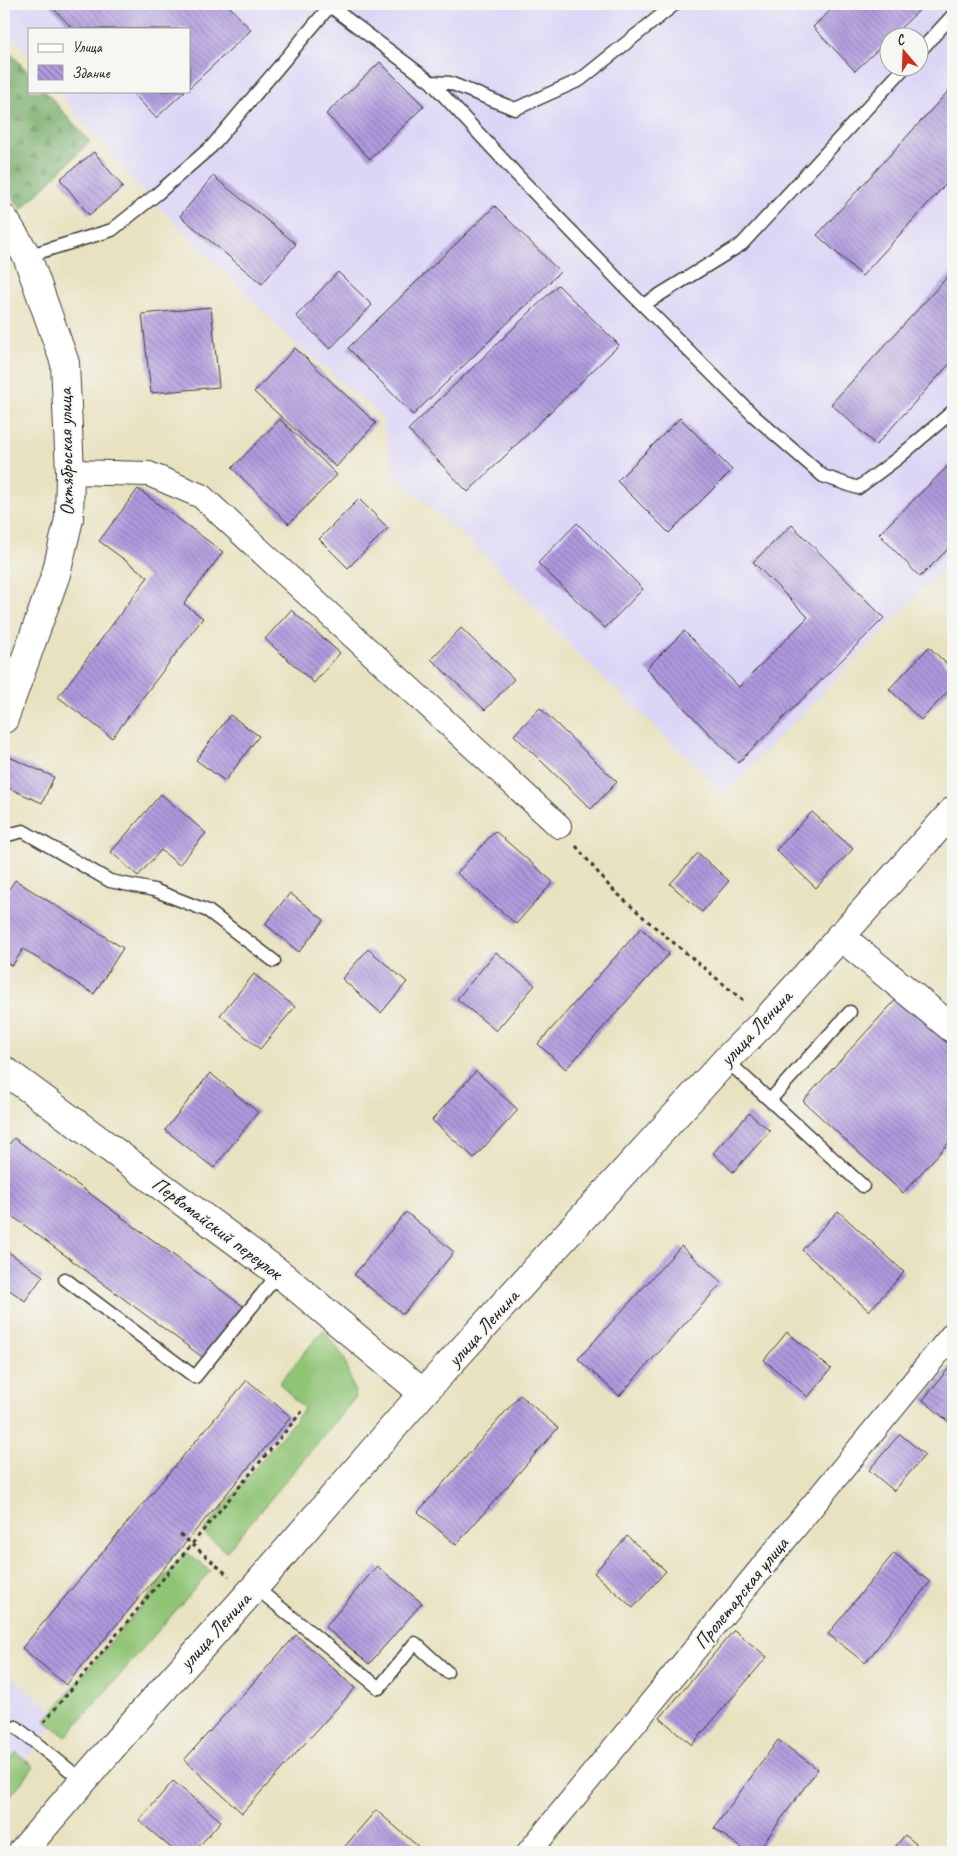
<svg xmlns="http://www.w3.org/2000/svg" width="957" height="1856" font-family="Caveat,sans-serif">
<defs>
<pattern id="forest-firs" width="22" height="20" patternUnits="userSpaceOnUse" patternTransform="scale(1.25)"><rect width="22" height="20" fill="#74aa66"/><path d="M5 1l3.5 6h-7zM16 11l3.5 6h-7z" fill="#5e8a53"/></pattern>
<pattern id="building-back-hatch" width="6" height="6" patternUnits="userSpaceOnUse" patternTransform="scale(1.25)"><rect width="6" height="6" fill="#af99de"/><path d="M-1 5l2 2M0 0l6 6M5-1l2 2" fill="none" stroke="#8e7cb3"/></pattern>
</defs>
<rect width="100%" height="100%" fill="#f6f6f2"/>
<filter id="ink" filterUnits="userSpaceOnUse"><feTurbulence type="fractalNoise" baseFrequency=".02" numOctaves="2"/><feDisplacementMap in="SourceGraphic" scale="10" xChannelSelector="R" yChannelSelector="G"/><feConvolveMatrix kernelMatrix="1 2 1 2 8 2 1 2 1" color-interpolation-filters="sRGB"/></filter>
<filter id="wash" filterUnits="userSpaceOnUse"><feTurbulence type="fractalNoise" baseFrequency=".0096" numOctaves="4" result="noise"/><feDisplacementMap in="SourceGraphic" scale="20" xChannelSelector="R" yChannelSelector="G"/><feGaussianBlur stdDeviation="1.12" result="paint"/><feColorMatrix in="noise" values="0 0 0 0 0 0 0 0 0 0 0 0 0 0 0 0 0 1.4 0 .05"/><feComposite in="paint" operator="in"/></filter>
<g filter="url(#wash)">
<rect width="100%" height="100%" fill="#e9e2c1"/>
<!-- built -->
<path fill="#dcd6f6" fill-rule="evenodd" d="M4 4H953V558L725 793 576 652 488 558 395 475 381 415 294 342 138 186 58 91H189V29H29V56L4 26ZM890 38H920V68H890Z
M4 1671 60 1716 4 1787Z"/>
<!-- grass -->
<path fill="#90c475" stroke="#567048" d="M323 1330 344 1357 356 1397 226 1552 203 1532 304 1409 279 1383Z
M186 1552 210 1571 66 1737 45 1721Z
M16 1752 34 1767 4 1804V1767Z"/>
<!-- forest -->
<path fill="url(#forest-firs)" stroke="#486341" d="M4 46 29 73V91H45L90 142 21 210 4 183Z"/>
<g id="blocks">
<!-- building -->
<path fill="url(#building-back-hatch)" d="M49 4H227L251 30 189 88V29H73Z
M837 4H926L855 71 813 27Z
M380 62 424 106 370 159 326 114Z
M953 86V176L862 276 817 235Z
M131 91H185L156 118Z
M94 152 123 187 89 215 60 179Z
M213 176 296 244 262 284 180 216Z
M495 206 560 272 413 415 348 348Z
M953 271V360L876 445 831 404Z
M338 272 372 305 330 349 296 316Z
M558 285 619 345 468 492 408 430Z
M211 307 219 387 151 393 142 314Z
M295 348 376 423 336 467 254 392Z
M680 418 732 470 669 533 617 481Z
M280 419 337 475 289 524 232 468Z
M953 461V544L920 577 879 534Z
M138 489 223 552 184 604 203 618 112 738 58 697 148 577 99 541Z
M359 499 388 528 348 568 319 539Z
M577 523 643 589 605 628 538 563Z
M792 525 884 618 738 763 646 669 684 631 739 687 808 617 753 562Z
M291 610 340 653 314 683 265 639Z
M461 628 514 679 485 710 431 659Z
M929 647 953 670V686L921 720 889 689Z
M540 708 617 782 591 809 514 735Z
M230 715 259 736 225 781 196 760Z
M7 756 54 777 42 803 4 786V764Z
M161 794 206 833 179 865 161 850 138 876 111 852Z
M812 812 853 849 816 888 776 850Z
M495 831 553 882 516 924 457 873Z
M698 853 729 881 702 912 670 884Z
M15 880 123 948 94 994 23 949 12 966 4 961V897Z
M290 893 324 920 299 952 265 924Z
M641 928 669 954 566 1069 538 1044Z
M368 949 407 982 381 1013 342 979Z
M496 952 535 985 496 1031 457 999Z
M254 974 295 1007 260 1049 220 1015Z
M901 994 953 1042V1138L903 1193 803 1101Z
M476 1071 518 1110 474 1158 432 1120Z
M210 1073 258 1112 214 1168 165 1130Z
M749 1113 770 1131 733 1172 713 1153Z
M14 1138 244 1307 205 1359 4 1210V1151Z
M838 1211 904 1272 869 1311 802 1250Z
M406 1212 454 1252 403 1314 354 1275Z
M681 1246 722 1283 619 1396 578 1359Z
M4 1249 43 1276 25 1301 4 1286Z
M787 1332 831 1369 808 1397 764 1360Z
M953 1363V1424L952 1425 923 1400Z
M247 1380 291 1417 66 1685 22 1648Z
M520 1395 558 1428 456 1545 418 1512Z
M900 1434 925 1455 894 1491 869 1470Z
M627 1536 666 1571 633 1608 594 1573Z
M894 1553 930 1582 865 1663 828 1634Z
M377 1566 422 1603 369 1664 325 1627Z
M734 1630 767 1657 692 1745 660 1718Z
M296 1635 355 1688 242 1813 184 1760Z
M778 1740 818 1769 757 1852H747L714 1828Z
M173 1781 221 1821 194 1852H176L139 1821Z
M376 1810 421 1849 418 1852H340Z
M905 1835 926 1852H891Z"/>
</g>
</g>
<g filter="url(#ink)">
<use href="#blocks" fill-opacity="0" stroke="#3b3a35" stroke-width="1"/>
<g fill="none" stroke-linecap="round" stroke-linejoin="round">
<defs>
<path id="service" d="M332 4 330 6 431 82 450 83 515 109 580 80 675 4
M920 51 953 15
M431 82 519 177 625 287 754 416 823 476 858 488 898 458 953 411
M27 256 112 230 157 194 212 146 330 6 327 4
M643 305 742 244 904 68
M4 836 23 831 110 881 154 890 208 911 274 961
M726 1060 863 1186
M770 1100 850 1012
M65 1279 195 1377 279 1273
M255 1587 379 1688 415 1643 447 1672
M16 1727 83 1781"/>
<path id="minor" d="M70 472 149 474 201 496 559 826
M529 1852 953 1334"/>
<path id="tertiary" d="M840 936 953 1029"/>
<path id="secondary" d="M4 219 27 256 65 363 70 472 69 519 56 574 4 719
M4 1070 279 1273 423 1393
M22 1852 125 1732 255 1587 423 1393 726 1060 766 1020 953 811"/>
</defs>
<!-- service casing -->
<use href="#service" stroke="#3b3a35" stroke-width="15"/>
<!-- minor casing -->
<use href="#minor" stroke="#3b3a35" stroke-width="26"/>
<!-- tertiary casing -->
<use href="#tertiary" stroke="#3b3a35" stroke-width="30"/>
<!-- secondary casing -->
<use href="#secondary" stroke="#3b3a35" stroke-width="30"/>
<!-- path -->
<path stroke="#3b3a35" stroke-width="3" stroke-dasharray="4 4" stroke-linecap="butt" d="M576 846 610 887 650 923 745 1002
M180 1534 229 1576
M44 1722 304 1409"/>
<!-- service -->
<use href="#service" stroke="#fff" stroke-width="12"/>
<!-- minor -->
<use href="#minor" stroke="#fff" stroke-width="24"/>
<!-- tertiary -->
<use href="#tertiary" stroke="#fff" stroke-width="28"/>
<!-- secondary -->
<use href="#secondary" stroke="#fff" stroke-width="28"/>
</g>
</g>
<g text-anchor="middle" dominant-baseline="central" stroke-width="4" stroke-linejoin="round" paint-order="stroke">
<!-- street labels -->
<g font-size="20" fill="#1c1c1c" stroke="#f6f6f2">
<text transform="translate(66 452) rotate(-91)">Октябрьская улица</text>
<text transform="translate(756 1028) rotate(-47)">улица Ленина</text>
<text transform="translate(217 1228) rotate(37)">Первомайский переулок</text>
<text transform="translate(483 1328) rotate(-48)">улица Ленина</text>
<text transform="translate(741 1593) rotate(-51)">Пролетарская улица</text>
<text transform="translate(215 1631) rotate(-48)">улица Ленина</text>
</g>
</g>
<!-- margin -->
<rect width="957" height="1856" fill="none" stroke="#f6f6f2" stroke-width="20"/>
<!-- legend -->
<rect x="28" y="28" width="162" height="65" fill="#f6f6f2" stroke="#9f9f9c"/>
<rect x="38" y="44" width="25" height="8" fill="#ffffff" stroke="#9f9f9c"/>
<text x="72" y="52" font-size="15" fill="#1c1c1c">Улица</text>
<rect x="38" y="65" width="25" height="15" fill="url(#building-back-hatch)" stroke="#9f9f9c"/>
<text x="72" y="78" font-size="15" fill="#1c1c1c">Здание</text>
<!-- north arrow -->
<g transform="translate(904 52) rotate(341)"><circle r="24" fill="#f6f6f2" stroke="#9f9f9c"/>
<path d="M0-4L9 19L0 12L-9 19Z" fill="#c8321e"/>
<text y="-8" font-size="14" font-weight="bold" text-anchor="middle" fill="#1c1c1c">С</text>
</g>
</svg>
